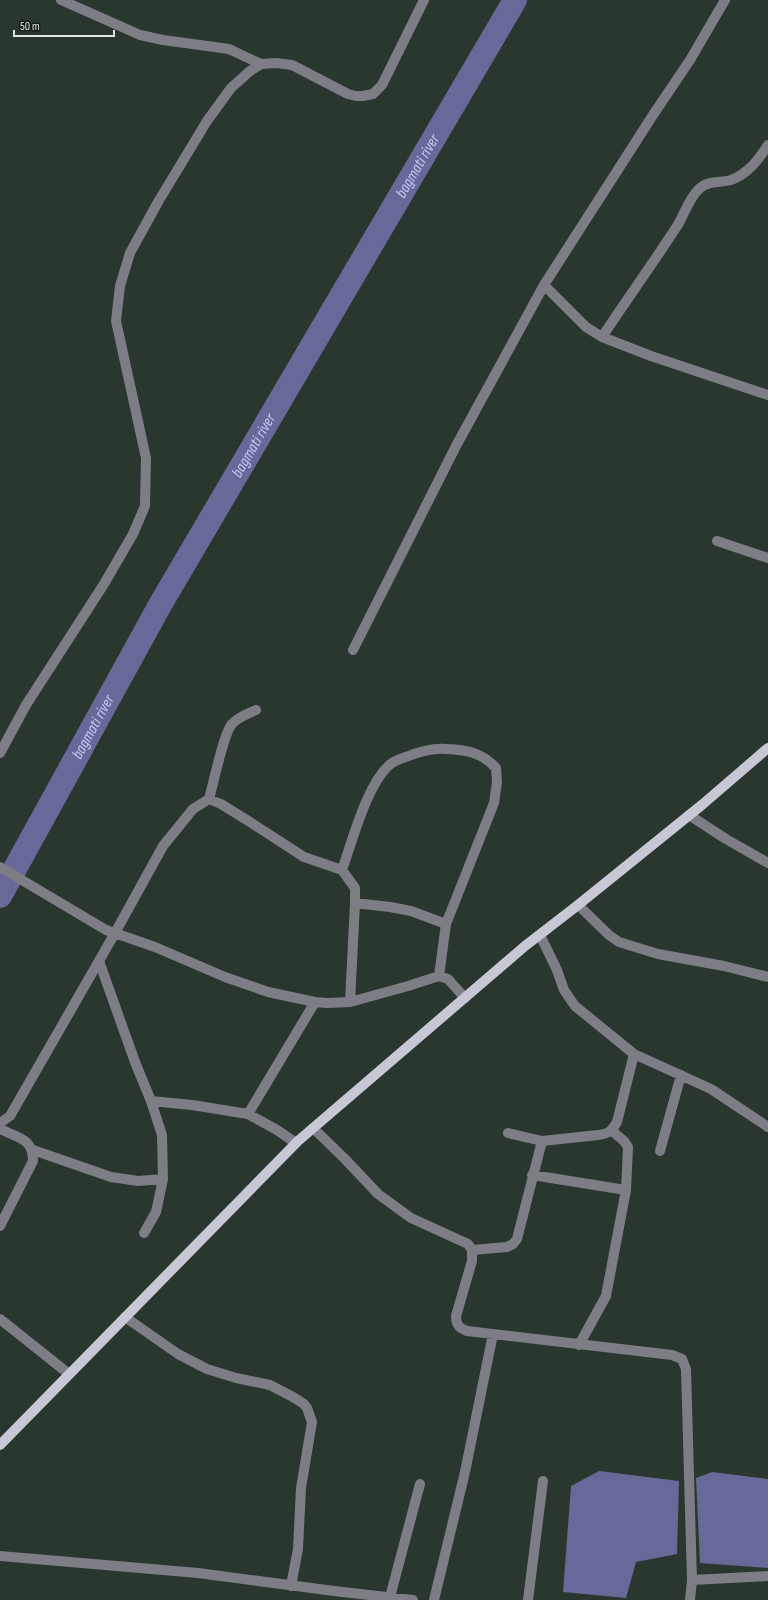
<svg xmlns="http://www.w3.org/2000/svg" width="768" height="1600" font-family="'Sofia Sans Condensed',sans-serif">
<rect width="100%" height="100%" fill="#2a372e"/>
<!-- water -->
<path fill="#686998" d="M599 1471 679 1481 677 1554 636 1562 626 1598 563 1592 571 1486Z
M712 1472 768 1479V1568L700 1563 696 1478Z"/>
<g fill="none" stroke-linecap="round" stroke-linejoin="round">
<!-- river -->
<path stroke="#686998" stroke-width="24" id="s1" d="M0 896 160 605 515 0"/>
<!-- minor -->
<path stroke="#7d7e85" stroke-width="10" d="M61 0 140 35 163 40 229 49 261 64
M544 285 586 327 602 337 651 356 768 395
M602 337C627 299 654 262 679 223 685 212 690 197 699 189 708 180 720 183 731 180 748 174 759 159 768 145
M717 541 768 558
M353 650 456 446 544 285 653 115 690 60 725 0
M0 753 26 705 104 584 133 534 145 506 146 458 116 321 120 286 130 253 158 202 207 121 231 88 250 71 261 64 276 63 292 65 348 94 356 96H363L373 94 382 85 424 0
M209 799C213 785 224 732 232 724 238 717 247 714 256 710
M689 815 726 839 768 863
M0 867 106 930 155 947 225 977 268 992 315 1002 327 1003 350 1002 408 986 439 976 448 979 465 998
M342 870C352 842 368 780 392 763 400 758 409 756 417 753 427 750 437 748 447 749 468 750 482 753 496 768L497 782 494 803 446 924 439 976
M355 903 390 907 411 911 446 924
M578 905 609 935 619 942 658 954 724 966 768 977
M540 935 557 970 564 990 575 1006 634 1054 711 1089 768 1127
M99 961 135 1062 151 1101 162 1135 163 1179 156 1212 144 1233
M151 1101 192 1105 248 1114 277 1130 296 1143
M248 1114 315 1002
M0 1123 10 1116 115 933 163 846 193 809 209 799 221 804 250 822 304 857 342 870 355 888V903L350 1002
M313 1128 345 1159 378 1194 411 1218 468 1244 472 1250V1261L456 1316C456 1325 459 1328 467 1331L672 1355 682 1359 686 1369 692 1580 690 1600
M0 1129C18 1138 33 1138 33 1161L0 1226
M508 1133 542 1141 598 1135C608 1134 612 1131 617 1122L634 1054
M33 1150 111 1177 138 1181 163 1179
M660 1151 681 1075
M532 1175 626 1190
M472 1250 507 1247 513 1244 517 1239 542 1141
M125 1317 178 1354 207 1369 236 1378 270 1385 293 1397 304 1404 307 1408 312 1422 301 1488 298 1549 291 1586
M0 1319 69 1374
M579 1345 606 1296 626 1190 628 1147 624 1141 612 1131
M0 1556 198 1573 334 1591 413 1600
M692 1580 768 1576
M390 1597 420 1484
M434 1600 465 1472 493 1334
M528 1600 543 1481"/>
<!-- major -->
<path stroke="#c7c8d6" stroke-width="10" d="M0 1445 298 1141 525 946 578 905 703 804 768 748"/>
</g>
<g text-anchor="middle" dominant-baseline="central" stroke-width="4" stroke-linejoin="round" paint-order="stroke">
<!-- water labels -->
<g font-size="16" font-style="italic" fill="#c5c7f4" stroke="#171d19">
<text stroke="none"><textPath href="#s1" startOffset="841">bagmati river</textPath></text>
<text stroke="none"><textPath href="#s1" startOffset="517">bagmati river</textPath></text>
<text stroke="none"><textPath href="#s1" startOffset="193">bagmati river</textPath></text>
</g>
</g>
<!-- scale -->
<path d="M14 30v6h100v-6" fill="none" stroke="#dde5e0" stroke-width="2"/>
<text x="20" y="30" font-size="12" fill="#dde5e0" stroke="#171d19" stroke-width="3" paint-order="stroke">50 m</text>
</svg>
